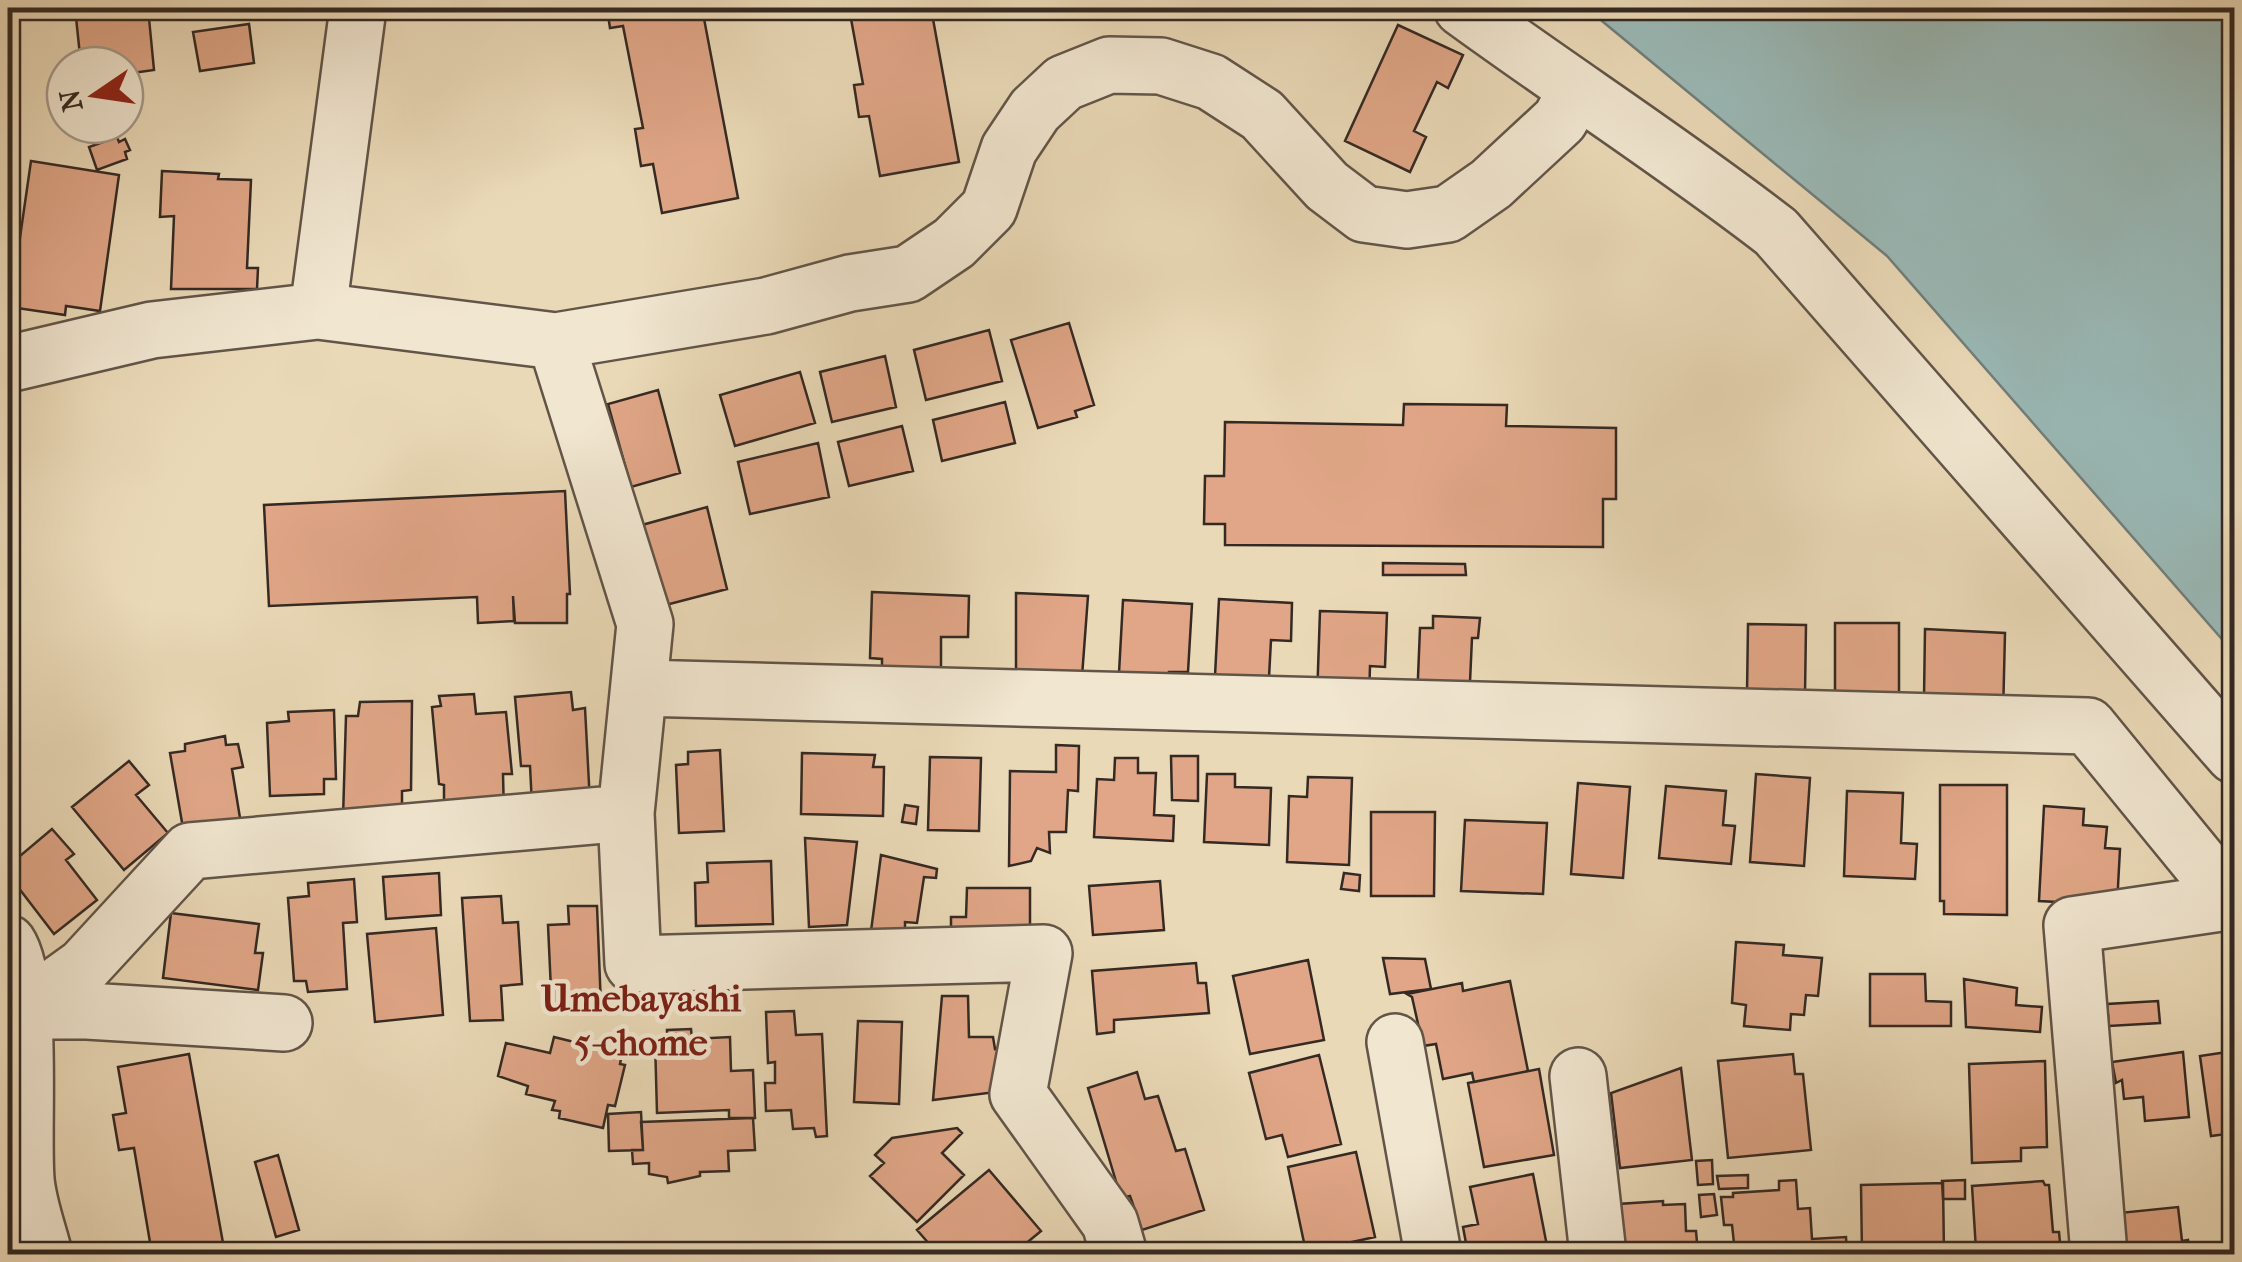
<svg xmlns="http://www.w3.org/2000/svg" width="2242" height="1262" font-family="'IM FELL French Canon',serif">
<rect width="100%" height="100%" fill="#ead9b7"/>
<filter id="stains"><feTurbulence type="fractalNoise" baseFrequency=".002" numOctaves="4"/><feColorMatrix values="0 0 0 0 .2 0 0 0 0 .09 0 0 0 0 .02 0 0 0 .5 -.17"/></filter>
<radialGradient id="worn" r=".72"><stop offset=".6" stop-color="#630" stop-opacity="0"/><stop offset="1" stop-color="#630" stop-opacity=".3"/></radialGradient>
<!-- water -->
<path fill="#9ab9b6" stroke="#717f7b" stroke-width="2.5" d="M1606 8H2234V653L1887 256 1602 21Z"/>
<!-- building -->
<path fill="#e0a687" stroke="#342923" stroke-width="2.5" d="M75 8H148L154 70 125 74V65H81Z
M607 8H702L738 198 662 213 653 164 641 166 635 129 643 128 623 26 610 28Z
M849 8H931L959 162 880 176 869 116 859 117 854 85 863 84Z
M249 24 254 63 200 71 193 32Z
M1398 25 1463 55 1448 88 1437 82 1414 131 1426 137 1410 172 1345 141Z
M117 137 119 142 125 139 130 150 125 152 127 159 97 170 89 147Z
M31 161 119 175 100 311 66 306 65 315 10 307Z
M162 171 219 174 218 179 251 180 247 268H258L257 289H171L174 216 160 217Z
M1069 323 1094 405 1075 411 1077 417 1038 428 1011 340Z
M989 330 1002 381 926 400 914 350Z
M885 356 896 407 832 422 820 372Z
M800 372 815 423 735 446 720 395Z
M658 390 680 473 631 487 608 404Z
M1005 402 1015 443 942 461 933 420Z
M1404 404 1507 405 1506 426 1616 428V499H1603V547L1225 545V524H1204L1205 476H1224L1225 422 1403 425Z
M902 426 913 471 849 486 838 442Z
M818 443 829 497 750 514 738 462Z
M565 491 570 594H567V623H515L513 596 514 621 478 623 477 597 269 606 264 505Z
M707 507 727 589 662 606 642 525Z
M1383 563 1465 564 1466 575H1383Z
M872 592 969 596 968 637H941V673L882 672V659L870 658Z
M1016 593 1088 596 1081 690 1016 682Z
M1219 599 1292 603 1291 641 1271 640 1268 696 1214 695Z
M1123 600 1192 604 1188 672H1169L1168 693 1118 691Z
M1320 611 1387 613 1385 667 1370 666 1369 700 1317 699Z
M1433 616 1480 618 1478 638H1472L1469 704 1417 702 1420 628H1433Z
M1835 623H1899V703L1835 702Z
M1748 624 1806 625 1805 694H1747Z
M1925 629 2005 633 2003 716 1924 698Z
M571 692 573 710 585 708 590 803 532 805 530 766H521L515 697Z
M474 694 476 714 506 712 512 774H503L504 814 444 816V785L439 784 432 707 441 706 439 696Z
M412 701 411 790 402 791V818H343L346 716H358L360 702Z
M334 710 336 779H324V794L270 796 267 723 289 721 288 712Z
M225 736 226 745 238 744 243 767 232 769 241 824 184 834 170 753 185 751V744Z
M1056 745 1079 746 1078 791 1068 790 1066 832H1049L1050 853 1037 848 1031 861 1009 866 1010 771 1056 772Z
M720 750 724 831 679 833 676 765 688 764V752Z
M802 753 875 755 873 767H884L883 816 801 814Z
M1171 756H1198V801L1172 800Z
M930 757 981 758 979 831 928 830Z
M1115 758H1138V773H1156L1154 815 1174 816 1173 841 1094 837 1097 779 1114 780Z
M129 761 149 785 136 795 168 833 124 870 72 807Z
M1207 774H1235V787L1271 788 1269 845 1204 842Z
M1756 774 1810 778 1804 866 1750 862Z
M1308 777 1352 778 1349 865 1287 862 1289 796 1307 797Z
M1578 783 1630 787 1623 878 1571 874Z
M1940 785H2007V915L1944 914V901H1940Z
M1666 786 1726 791 1723 825 1735 826 1731 864 1659 858Z
M1847 791 1903 793 1901 843 1917 844 1915 879 1844 876Z
M905 805 918 807 916 824 902 822Z
M2044 806 2084 809 2083 825 2107 827 2105 848 2120 849 2117 905 2039 901Z
M1371 812H1435L1434 896H1371Z
M1465 820 1547 823 1543 894 1461 891Z
M52 829 74 854 66 860 97 900 54 934 8 874V866Z
M805 838 857 842 847 925 809 927Z
M881 855 937 869 936 878 924 877 917 923 905 922V937L871 931Z
M771 861 773 924 696 926 695 883 708 882 707 863Z
M439 873 441 915 386 919 383 877Z
M1344 873 1360 875 1359 891 1341 889Z
M354 879 357 922 343 923 347 989 308 992 306 981H294L288 898 309 896 308 883Z
M1160 881 1164 930 1093 935 1089 886Z
M967 888H1030V947H951V917H966Z
M501 896 503 923 518 922 522 984 501 986 503 1020 470 1021 462 898Z
M568 906H597L601 1007 552 1012 548 925 569 924Z
M171 913 259 924 255 953H263L258 990 163 978Z
M436 928 443 1015 375 1022 367 934Z
M1736 942 1784 945 1783 955 1822 958 1818 996 1806 995 1804 1015 1791 1014 1790 1030 1744 1026 1746 1005 1732 1003Z
M1383 958 1425 959 1431 989 1390 994Z
M1308 960 1324 1040 1250 1054 1233 976Z
M1196 963 1198 983H1206L1209 1013 1114 1020V1032L1097 1034 1092 971Z
M1870 974H1925L1926 1001 1951 1002V1026H1870Z
M1964 979 2017 988 2016 1005 2042 1007 2040 1032 1966 1027Z
M1510 981 1528 1071 1474 1082 1472 1073 1443 1079 1436 1044 1423 1046 1412 997 1407 994 1462 983 1463 991Z
M942 996H968L969 1037H993L995 1049 1003 1048 996 1092 933 1100Z
M2158 1001 2160 1023 2109 1026 2107 1004Z
M794 1011 796 1035 822 1034 827 1136 816 1137 814 1128 793 1129 791 1110 766 1111 765 1083H775V1062L768 1063 766 1012Z
M858 1021 902 1022 899 1104 854 1102Z
M691 1029 692 1039 730 1037 731 1071 753 1070 755 1118H729V1110L657 1113 655 1040H667V1030Z
M554 1037 622 1054 620 1064 625 1065 615 1106 608 1105 603 1128 559 1118 560 1111 552 1110 555 1101 526 1094 528 1086 498 1076 506 1043 550 1053Z
M2234 1051V1133L2211 1136 2200 1056Z
M2183 1052 2189 1117 2145 1121 2143 1097 2124 1099 2122 1080 2116 1083 2112 1062Z
M189 1054 225 1254H152L134 1148 119 1150 113 1115 126 1113 118 1067Z
M1793 1054 1795 1074H1803L1811 1150 1728 1158 1718 1061Z
M1319 1055 1341 1144 1288 1157 1282 1135 1266 1139 1249 1073Z
M2045 1061 2047 1147 2021 1148V1161L1972 1163 1969 1064Z
M1681 1068 1692 1160 1620 1168 1611 1093Z
M1539 1069 1554 1155 1484 1167 1468 1083Z
M1137 1072 1145 1099 1158 1096 1176 1151 1185 1149 1204 1210 1142 1230 1130 1196 1121 1198 1088 1088Z
M641 1112 643 1150 609 1151 608 1114Z
M753 1118 755 1150 728 1151 729 1171 700 1172V1176L668 1183 667 1177 649 1174V1163L633 1164 632 1150H643L641 1122Z
M957 1128 962 1133 942 1153 964 1175 917 1222 870 1176 884 1163 875 1155 892 1138Z
M1356 1152 1375 1237 1306 1252 1288 1167Z
M278 1155 299 1230 276 1237 255 1162Z
M1712 1160 1713 1184 1698 1185 1696 1161Z
M989 1170 1041 1231 1013 1254H938L917 1230Z
M1533 1174 1547 1246 1501 1254H1468L1463 1227 1478 1224 1470 1187Z
M1748 1175V1188L1719 1189 1717 1176Z
M1796 1180 1798 1209 1810 1208 1812 1239 1846 1237 1847 1254H1726V1245L1734 1243 1732 1225H1724L1721 1197H1733V1193L1779 1190V1181Z
M1965 1180V1199H1943L1942 1181Z
M2043 1181 2045 1185H2049L2053 1232H2059L2061 1254H1992L1991 1249 1976 1250 1972 1186Z
M1943 1183 1944 1254H1862L1861 1185Z
M1714 1194 1717 1215 1701 1217 1699 1195Z
M1663 1201V1205L1685 1204 1686 1231H1696L1698 1254H1621L1618 1204Z
M2178 1207 2182 1241 2188 1240 2190 1254H2122L2119 1213Z
M2234 1219V1254H2227L2223 1220Z"/>
<g fill="none" stroke-linecap="round" stroke-linejoin="round">
<defs>
<path id="minor" d="M1462 8C1566 84 1674 153 1776 232L2234 755
M318 311 358 8
M556 341 645 624 626 813 633 964 1044 953 1018 1094 1110 1223 1119 1254
M8 364 152 330 318 311 556 341 766 306 850 283 908 274 954 243 989 208 1009 149 1035 110 1064 83 1109 65 1161 66 1211 82 1262 115 1327 186 1364 214 1407 220 1448 214 1491 184 1560 120 1576 91
M640 688 2088 726 2232 902
M8 943C34 981 22 1126 26 1179 28 1204 38 1230 44 1254
M23 1010 84 966 190 851 626 813
M10 1011H87L284 1023
M1395 1042 1433 1254
M1578 1076 1598 1254
M2099 1254 2072 925 2234 901"/>
</defs>
<!-- minor casing -->
<use href="#minor" stroke="#625548" stroke-width="60"/>
<!-- minor -->
<use href="#minor" stroke="#f1e6d0" stroke-width="55"/>
</g>
<g text-anchor="middle" dominant-baseline="central" stroke-width="9" stroke-linejoin="round" paint-order="stroke">
<!-- neighbourhood labels -->
<g font-size="38" font-weight="bold" fill="#7a1f14" stroke="#f1e6d0">
<text x="641" y="998">Umebayashi<tspan x="641" dy="44">5-chome</tspan></text>
</g>
</g>
<!-- margin -->
<rect width="2242" height="1262" fill="none" stroke="#ead9b7" stroke-width="40"/>
<rect x="10" y="10" width="2222" height="1242" fill="none" stroke="#342923" stroke-width="5"/>
<rect x="20" y="20" width="2202" height="1222" fill="none" stroke="#342923" stroke-width="2.5"/>
<!-- north arrow -->
<g transform="translate(95 95) rotate(257)"><circle r="48" fill="#f1e6d0" stroke="#a59a8b" stroke-width="2.5"/>
<path d="M0-8L18 38L0 25L-18 38Z" fill="#8f2418"/>
<text y="-15" font-size="28" font-weight="bold" text-anchor="middle" fill="#342923">N</text>
</g>
<rect width="100%" height="100%" filter="url(#stains)"/>
<rect width="100%" height="100%" fill="url(#worn)"/>
</svg>
